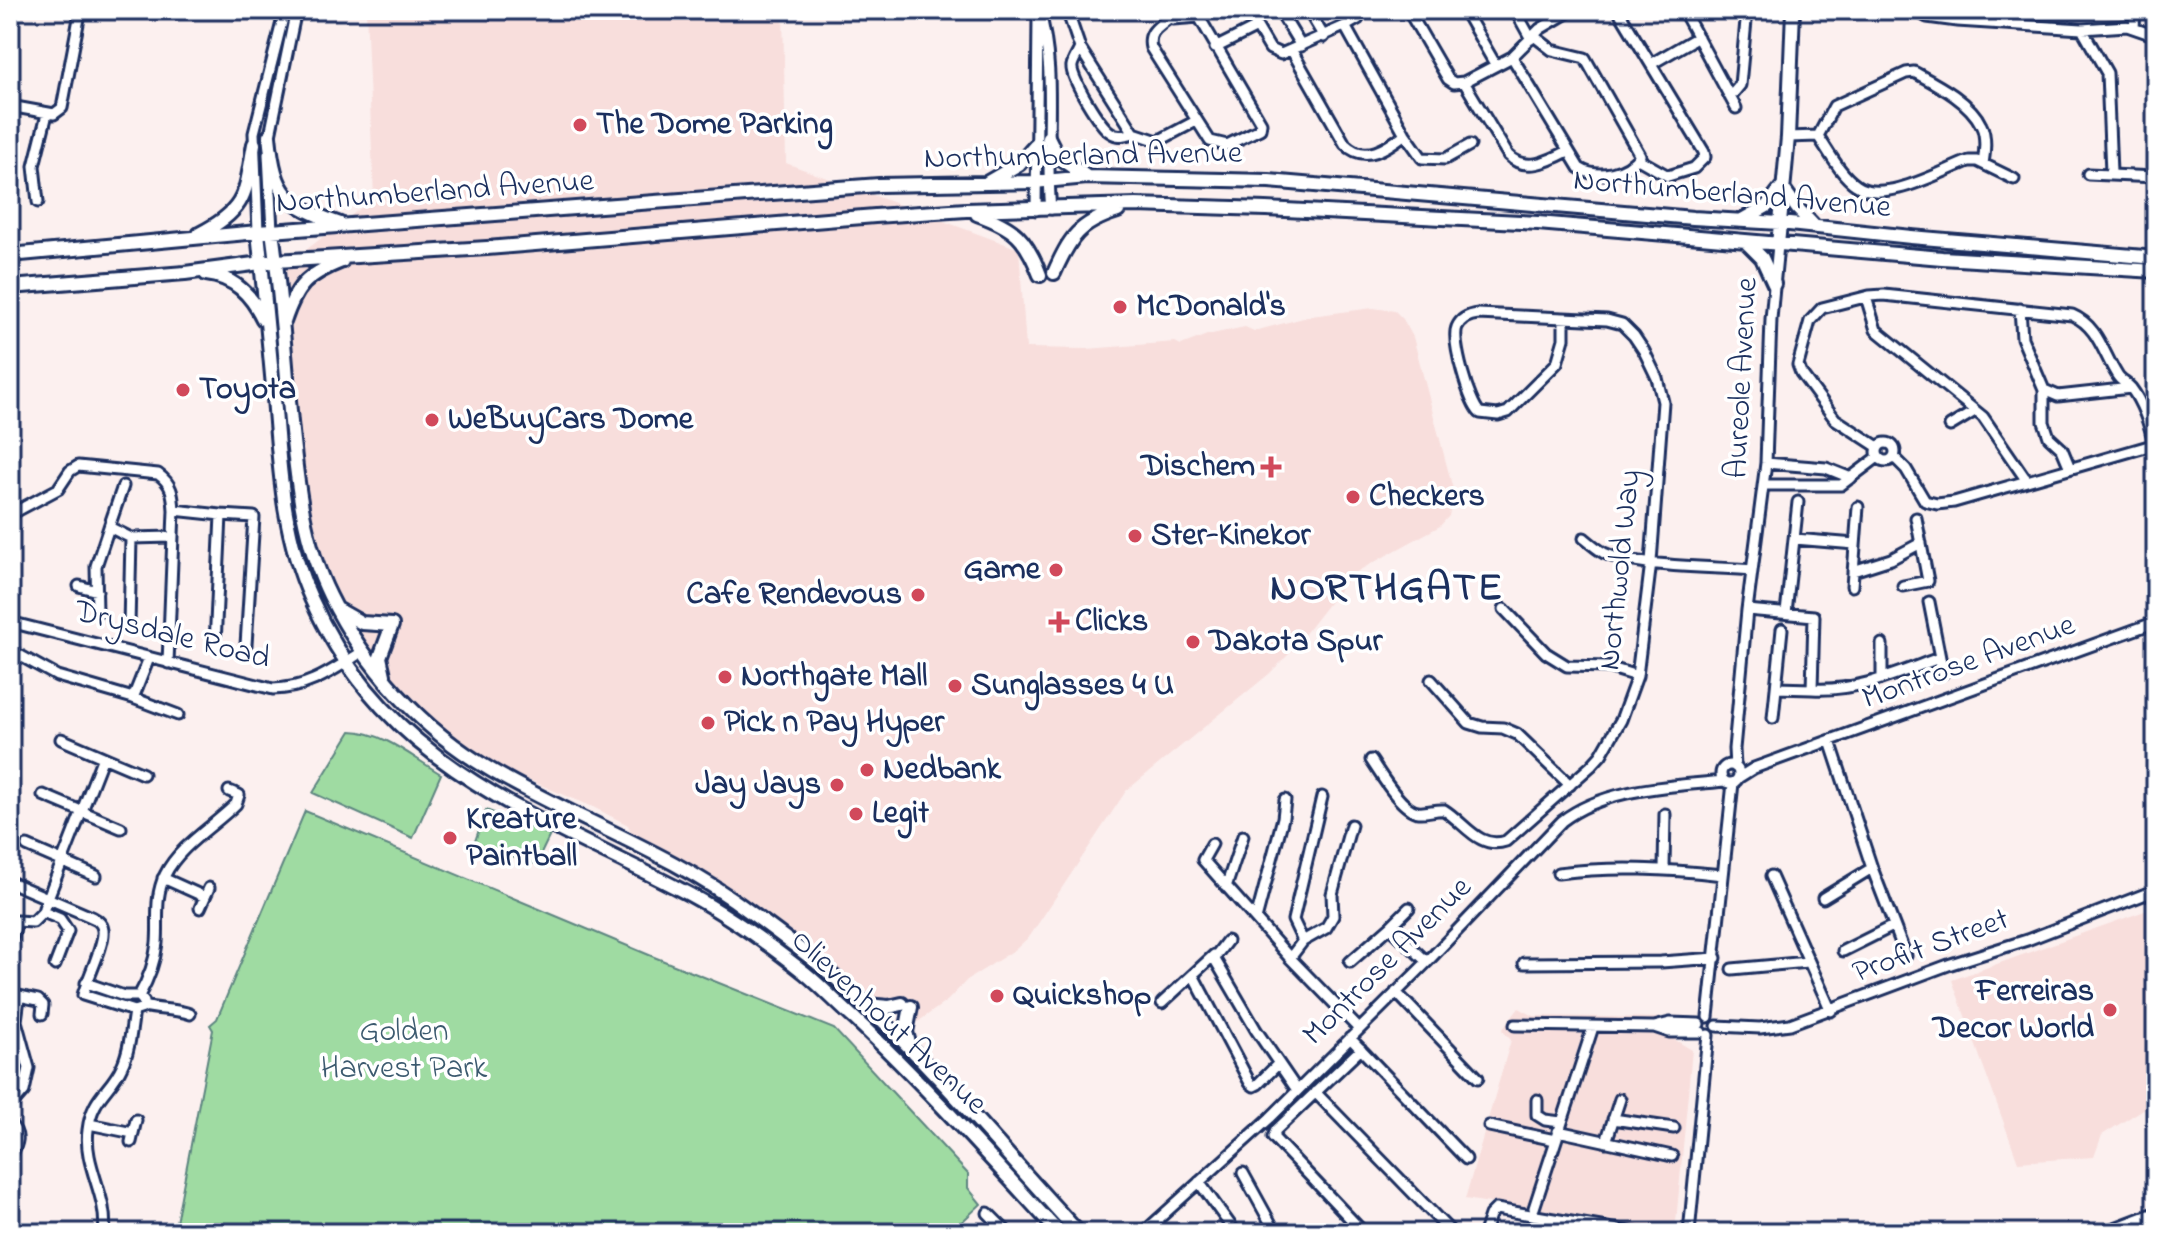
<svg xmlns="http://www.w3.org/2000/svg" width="2166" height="1243" font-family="'Indie Flower',sans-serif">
<rect width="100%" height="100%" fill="#fcf0ef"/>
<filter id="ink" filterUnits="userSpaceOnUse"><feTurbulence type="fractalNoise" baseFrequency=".0125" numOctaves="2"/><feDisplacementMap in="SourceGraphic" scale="16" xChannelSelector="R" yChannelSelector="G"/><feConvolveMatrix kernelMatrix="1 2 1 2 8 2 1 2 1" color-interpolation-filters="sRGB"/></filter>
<g filter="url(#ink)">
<!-- built -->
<path fill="#f8dedc" d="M366 10H783L786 163 1019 249 1026 348 1087 349 1175 342 1181 345 1207 335 1245 327 1254 331 1311 316 1373 308 1395 311 1403 319 1413 337 1454 493 1449 516 1440 526 1358 571 1346 581 1290 653 1269 674 1126 791 1030 936 1016 949 967 980 948 1000 915 1024 900 1001H873L844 975 784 932 770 916 724 886 705 878 634 838 628 825 593 807 481 760 416 709 351 624 307 518 281 269 374 198Z
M2156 907V1108L2153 1103 2102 1135 2094 1157 2018 1162 1952 980Z
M1519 1008 1534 1016 1674 1018 1672 1038 1692 1050 1675 1233 1465 1199 1511 1040 1502 1030Z"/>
<!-- green -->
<path fill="#9fdba2" stroke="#5d8580" stroke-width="2" d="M351 731C384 732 413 758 441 774L413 838 313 793Z
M486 810 550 835 536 864 474 844Z
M305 811 654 957 834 1029 968 1174V1188L981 1204 950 1233H174L213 1030 210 1025 217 1019Z"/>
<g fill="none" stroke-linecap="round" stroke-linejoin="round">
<!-- stream -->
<path stroke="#5891aa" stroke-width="3" d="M411 1233V1229"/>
<defs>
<path id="street" d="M1039 10C1058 72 1044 145 1051 209
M1067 10 1080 48 1134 133 1158 141 1196 121
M1160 10 1173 19 1199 17
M1247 10 1270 49 1281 54 1349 24 1358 19 1359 10
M1279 10 1301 46
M1308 10 1324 37
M1408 10 1448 79 1454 83 1464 82 1512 57 1540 29 1572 10
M1464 10 1495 64
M1515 10 1531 39
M1618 10 1704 152 1705 157 1694 168 1668 176 1638 159
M1683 10 1736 108
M1915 10 1927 17 1957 21 2082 29 2127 26 2156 36
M1169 18C1158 27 1147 32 1151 48L1210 141 1227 145 1260 129 1261 123 1195 10
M1345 26 1405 134 1422 158 1445 159 1470 145
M2134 28 2135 10
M2082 29 2107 73 2111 173
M1080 48C1078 54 1073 60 1072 66 1070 77 1100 126 1110 132 1118 138 1125 135 1134 133
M1215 48 1257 27
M1292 51 1345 144C1365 164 1387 148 1405 134
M1512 57 1579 168C1598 180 1628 173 1640 155L1585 58 1552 50 1534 36
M1651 64 1698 37
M1464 82 1508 155C1525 173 1549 161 1568 151
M1730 97 1740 85 1747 10
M10 106 54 114 62 108 80 13
M1818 136 1834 106 1906 73 1914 72C1936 84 1970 101 1981 125 1987 136 1985 152 1983 164
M1818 136C1829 152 1840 174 1856 185 1883 205 1941 171 1969 161H1977L2014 179
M1788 137 1818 136
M269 140 296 10
M268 154 272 231
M2088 174 2156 177
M38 202 34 166 47 114
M1036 210 1038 17
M258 232 254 133 285 10
M1866 297 1876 330 1983 417 2027 481
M2020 309 2022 338 2044 390V422L2049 437 2062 449 2070 468
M2044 390 2058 396 2131 388
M1950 426 1975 411
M1877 452a9 9 0 1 1 18 0a9 9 0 1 1-18 0Z
M1878 447 1835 419 1801 373 1798 365 1810 321 1822 308 1869 296 1884 295 2072 315C2098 326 2103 353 2117 375 2120 381 2127 383 2131 388 2141 401 2151 426 2153 442L2149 446 1954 502 1937 504 1925 501 1906 469 1894 457
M1766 463 1826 468 1851 478
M1764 485H1841L1878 457
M123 486 109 527 131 538
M174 510 221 515 215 645
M221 515 254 517 246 645
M10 521 13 513 58 489 70 471 78 466 158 474C172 484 173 494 174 510L168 663
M1584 538C1590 543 1597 549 1604 553 1633 567 1716 567 1752 570
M1795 539 1855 544
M1853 571 1891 559 1921 543
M79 586 97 591
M1852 586 1858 507
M1903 586 1928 581 1916 518
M1929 602 1943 673
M1504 609 1546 653 1567 666 1608 667 1637 676
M1747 610 1814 616 1812 689 1776 688
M97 613 96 566 109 527
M1786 613 1798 502
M10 622 273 689C308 689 333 670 362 652
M129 626 131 538 173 537
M1882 644V678
M10 650 57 676 133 698 178 715
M1431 680 1469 723 1482 727 1503 728 1517 734 1570 785
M1812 689C1857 692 1898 673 1939 658
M133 698 149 658
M1773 718 1782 629
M1830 741 1872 868 1906 956
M103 757 143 774
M1371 760C1380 773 1401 810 1418 812 1427 813 1436 809 1444 810 1465 823 1479 850 1506 841L1591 766 1601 755 1621 720 1637 676 1651 562 1663 402 1657 378 1644 351 1634 336 1622 324 1607 320 1478 314C1469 315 1461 318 1457 327 1451 340 1469 403 1480 413L1498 415 1508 412 1557 363 1564 339V320
M1721 774a9 9 0 1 1 18 0a9 9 0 1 1-18 0Z
M1735 767 1734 749 1747 610 1766 463 1771 319 1778 245
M1738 778 1754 768 2156 622
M43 795 121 828
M1212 844 1203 860 1290 958 1359 1029
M27 846 96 876
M1664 869 1665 814
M1558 873C1614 866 1668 869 1723 875
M1771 876 1831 1011
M163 878 205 897
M10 882 89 916C96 919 102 922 103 930 105 944 87 979 83 995L134 1011 143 1008 144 1002 139 996H124L86 983
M1226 887 1243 836
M1823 898 1872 868
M200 908 209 888
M1409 908 1390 927 1427 962
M1256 919 1283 818 1285 800
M1227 941 1214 958 1256 1030 1297 1090
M1303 941 1326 928 1333 916 1332 894 1351 825
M10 945 17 921 33 922 43 912
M1843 951 1893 926
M1290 958 1303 941 1293 920 1322 797
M1350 962 1390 927
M1524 963 1661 962 1716 958
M55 965 68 931 60 919 43 912 44 908 103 757 61 739
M1732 969 1808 962
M1193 975 1250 1083 1254 1086 1258 1084 1278 1064
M1396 992 1478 1078
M10 994 38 1000 43 1005 42 1014
M139 996C148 980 155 962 157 943 159 919 154 898 165 875 179 846 214 826 236 804L239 795 229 791
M1162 1003 1214 955
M144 1006C158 1010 179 1009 190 1014
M1708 1017 1733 783
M1699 1024 1670 1023 1654 1027 1669 1032H1701
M1515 1025 1654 1027
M1717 1026 1760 1028 1790 1024 1951 964 2027 940 2156 890
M1350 1038 1466 1159
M1361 1049 1276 1130 1273 1137 1364 1233
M1315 1092 1451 1232
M1537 1100V1115L1545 1120 1561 1122
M10 1107 24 1091 29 1068 16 1021 19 998
M1613 1119 1674 1128
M10 1124C22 1136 17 1144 10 1158
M89 1124 133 1133
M1489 1126 1555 1140
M1558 1131 1672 1156
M131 1142 136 1120
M1606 1142 1620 1099
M1243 1173 1276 1233
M1199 1182 1236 1233
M1534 1208 1593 1027
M988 1213 1008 1233
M104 1233C109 1197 83 1166 88 1130 92 1096 111 1091 122 1066 130 1050 131 1029 134 1011
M1143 1233 1270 1118 1427 962 1562 821C1607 787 1670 787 1724 781
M1484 1233 1490 1215 1496 1209 1636 1233
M1544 1233 1548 1219
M1689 1233 1708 1035"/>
<path id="secondary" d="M269 136C275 196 286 204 340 224
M1048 137 1058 157 1087 177
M988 182 1019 164 1035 146
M1782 187 1797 208 1815 227
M977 214C1014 227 1026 238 1040 275
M1742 220 1767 206 1782 187
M272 231C281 294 285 359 291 422 297 481 303 542 330 596 365 667 422 730 491 770 576 820 671 852 750 912 791 942 831 972 868 1007 943 1077 1009 1158 1079 1233
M258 232C264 291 270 350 275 410 280 474 284 538 311 598 385 765 528 811 679 889 723 911 766 942 805 973 822 987 838 1004 855 1019 927 1087 993 1161 1059 1233
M199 234C248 209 245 193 254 144
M1746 242 1762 258 1774 284
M1778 245 1788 137 1793 10
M10 255 258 232 879 185 1034 182 1087 177 1269 181 1693 218 1780 223 1911 237 2156 258
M1054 273C1070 237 1079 223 1118 211
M206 274C234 277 251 294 263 319
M10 287 185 273 276 261 487 248 875 216 966 210 1136 205 1266 209 1538 223 1942 258 2156 271
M284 322C296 286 306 275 342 261
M339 610 362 623 392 625 380 657 384 675
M866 1005 889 1007 902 1004
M910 1047 906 1032 911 1007
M2106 1233 2156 1214"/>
</defs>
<!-- street casing -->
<use href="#street" stroke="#1b2f5e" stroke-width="15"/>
<!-- secondary casing -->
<use href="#secondary" stroke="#1b2f5e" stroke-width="18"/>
<!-- street -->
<use href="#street" stroke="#fff" stroke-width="9"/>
<!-- secondary -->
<use href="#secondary" stroke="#fff" stroke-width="12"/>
</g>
</g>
<!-- markers -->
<g fill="#d1495b" stroke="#fff" stroke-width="3">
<circle cx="580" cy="125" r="8"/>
<circle cx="1120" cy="307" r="8"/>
<circle cx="183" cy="390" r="8"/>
<circle cx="432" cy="420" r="8"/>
<path d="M1267 455h8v8h8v8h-8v8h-8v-8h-8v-8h8z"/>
<circle cx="1353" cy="497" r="8"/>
<circle cx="1135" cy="536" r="8"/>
<circle cx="1056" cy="570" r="8"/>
<circle cx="918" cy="595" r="8"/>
<path d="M1055 610h8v8h8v8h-8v8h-8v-8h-8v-8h8z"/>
<circle cx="1193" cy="642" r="8"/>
<circle cx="725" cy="677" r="8"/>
<circle cx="955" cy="686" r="8"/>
<circle cx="708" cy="723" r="8"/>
<circle cx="867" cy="770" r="8"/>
<circle cx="837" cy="785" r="8"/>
<circle cx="856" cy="814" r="8"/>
<circle cx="450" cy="838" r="8"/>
<circle cx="997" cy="996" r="8"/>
<circle cx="2110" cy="1010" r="8"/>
</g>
<g text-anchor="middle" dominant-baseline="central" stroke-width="7" stroke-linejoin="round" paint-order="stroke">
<!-- poi labels -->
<g font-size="32" font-weight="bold" fill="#1b2f5e" stroke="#fff" text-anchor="start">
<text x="596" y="125">The Dome Parking</text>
<text x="1136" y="307">McDonald's</text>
<text x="199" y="390">Toyota</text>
<text x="448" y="420">WeBuyCars Dome</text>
<text x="1255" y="467" text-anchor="end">Dischem</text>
<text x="1369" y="497">Checkers</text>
<text x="1151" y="536">Ster-Kinekor</text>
<text x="1040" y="570" text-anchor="end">Game</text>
<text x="902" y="595" text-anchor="end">Cafe Rendevous</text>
<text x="1075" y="622">Clicks</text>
<text x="1209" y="642">Dakota Spur</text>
<text x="741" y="677">Northgate Mall</text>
<text x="971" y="686">Sunglasses 4 U</text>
<text x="724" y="723">Pick n Pay Hyper</text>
<text x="883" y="770">Nedbank</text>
<text x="821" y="785" text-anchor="end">Jay Jays</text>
<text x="872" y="814">Legit</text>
<text x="466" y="820">Kreature<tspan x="466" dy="37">Paintball</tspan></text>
<text x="2094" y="992" text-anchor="end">Ferreiras<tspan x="2094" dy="37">Decor World</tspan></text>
<text x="1013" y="996">Quickshop</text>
</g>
<!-- street labels -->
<g font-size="32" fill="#1b2f5e" stroke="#fff">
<text transform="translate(1083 157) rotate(-1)">Northumberland Avenue</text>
<text transform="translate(435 193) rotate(-4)">Northumberland Avenue</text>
<text transform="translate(1732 195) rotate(5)">Northumberland Avenue</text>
<text transform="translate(1743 378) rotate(-87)">Aureole Avenue</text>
<text transform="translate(1621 570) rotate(-84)">Northwold Way</text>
<text transform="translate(172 636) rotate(14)">Drysdale Road</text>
<text transform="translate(1969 663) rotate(-20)">Montrose Avenue</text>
<text transform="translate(1931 947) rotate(-20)">Profit Street</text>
<text transform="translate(1388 962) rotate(-45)">Montrose Avenue</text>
<text transform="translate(888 1023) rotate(43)">Olievenhout Avenue</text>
</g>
<!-- park labels -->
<g font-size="32" fill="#3c5a6f" stroke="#fff">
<text x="404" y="1032">Golden<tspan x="404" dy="37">Harvest Park</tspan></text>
</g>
<!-- district labels -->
<g font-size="40" font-weight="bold" letter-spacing="2" fill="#1b2f5e" stroke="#fff">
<text x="1387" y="589">NORTHGATE</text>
</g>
</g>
<!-- margin -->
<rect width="2166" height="1243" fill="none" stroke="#fff" stroke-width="40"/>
<rect x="20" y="20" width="2126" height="1203" fill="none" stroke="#1b2f5e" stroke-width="3" filter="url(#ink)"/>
</svg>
